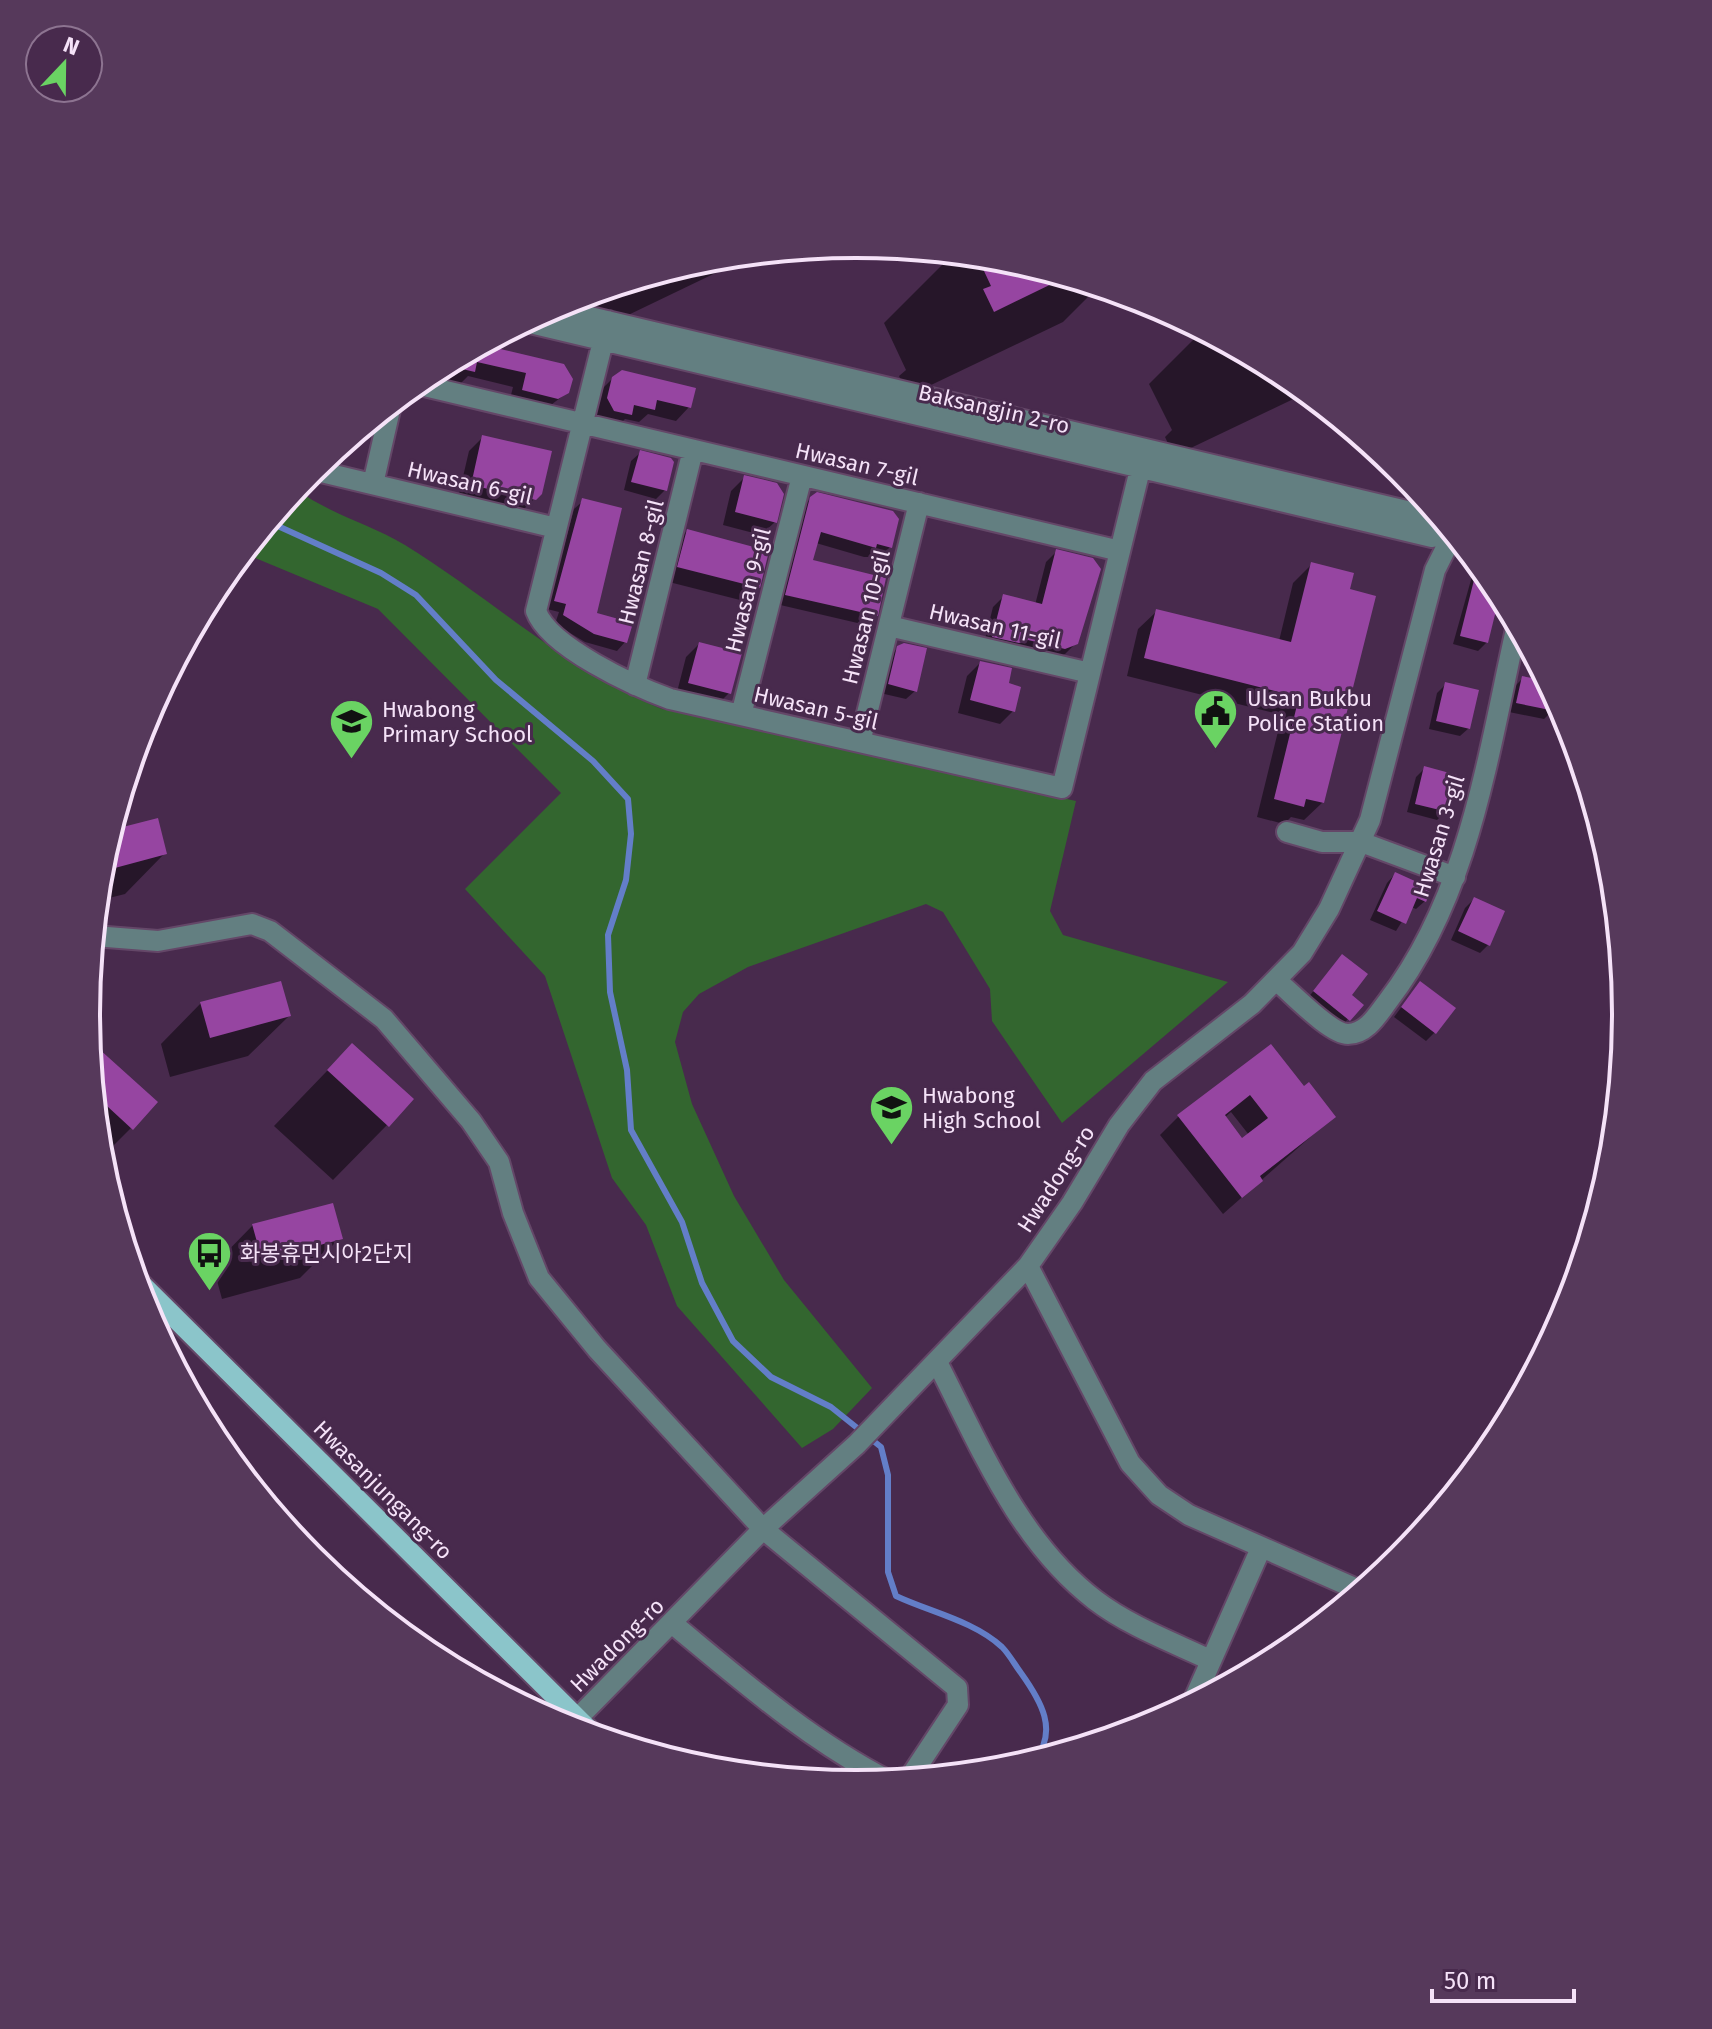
<svg xmlns="http://www.w3.org/2000/svg" width="1712" height="2029" font-family="'Fira Sans','Noto Sans KR',sans-serif">
<rect width="100%" height="100%" fill="#482a4d"/>
<!-- green -->
<path fill="#33662f" d="M296 489C329 514 370 524 405 545 491 598 568 671 662 709L1076 801 1050 911 1063 935 1228 982 1062 1123 992 1021 990 989 943 912 926 904 748 967 699 994 683 1012 675 1042 692 1104 734 1196 784 1280 872 1388 833 1429 802 1448 677 1306 646 1225 612 1178 545 976 465 889 561 793 378 609 243 553Z"/>
<!-- shadow -->
<path fill="#0007" fill-rule="evenodd" d="M953 254 1007 259 1098 287 1063 322 908 396 899 376 906 370 884 323Z
M753 255 597 330 587 311 594 304 590 295 706 259Z
M1202 331 1284 375 1306 393 1174 456 1165 437 1172 430 1149 384Z
M480 346 568 392 543 411 509 403 513 387 468 376 459 385 426 376Z
M613 378 689 407 676 421 648 414 639 422 625 419 617 427 601 424 594 412 599 392Z
M483 437 540 493 520 513 458 498 469 451Z
M640 453 665 490 656 499 624 490 631 461Z
M745 477 775 522 761 535 723 525 731 491Z
M811 498 890 547 880 557H864L816 543 810 561 876 615 866 625 776 604 801 509Z
M583 501 595 614 625 642 617 651 585 642 555 624 559 612 547 609 574 509Z
M687 531 757 587 744 601 665 581 674 545Z
M1057 551 1076 643 1065 654 1053 659 983 647 993 607 1004 596 1035 605 1046 562Z
M1476 562 1499 591 1487 642 1478 651 1453 644Z
M1311 565 1323 802 1304 820 1291 817 1284 824 1257 817 1282 715 1127 676 1138 629 1157 611 1279 641 1293 583Z
M699 644 729 693 716 706 676 696 686 657Z
M898 648 915 691 906 699 880 693 889 657Z
M980 663 1006 685 1013 711 1000 724 958 713 967 676Z
M1523 678 1553 710 1544 719 1509 712 1514 687Z
M1446 684 1469 728 1460 736 1429 729 1437 693Z
M1425 768 1446 811 1437 820 1407 812 1416 777Z
M110 833 165 853 125 894 97 901 101 864Z
M1395 874 1425 901 1416 909 1411 907 1396 931 1370 920 1387 883Z
M1474 899 1489 944 1480 953 1451 940 1465 908Z
M1342 957 1349 996 1361 1005 1335 1033 1301 1006Z
M1412 993 1435 1032 1426 1041 1394 1017Z
M201 1003 289 1016 248 1056 170 1077 161 1044Z
M352 1045 387 1125 333 1180 274 1126Z
M1271 1047 1304 1089 1333 1117 1223 1214 1160 1135 1178 1117ZM1231 1112 1249 1135 1242 1141 1224 1118Z
M90 1055 131 1128 100 1159Z
M253 1225 340 1238 300 1278 222 1299 213 1266Z"/>
<g fill="none" stroke-linecap="round" stroke-linejoin="round">
<!-- stream -->
<path stroke="#637ec8" stroke-width="6" d="M269 522 381 573 416 595 496 680 593 761 628 799 631 834 626 880 608 935 610 992 627 1070 631 1130 682 1222 702 1283 733 1341 771 1377 831 1407 881 1447 888 1475V1572L896 1596C930 1612 974 1621 1002 1647 1009 1654 1015 1665 1021 1673 1041 1701 1059 1731 1034 1761"/>
</g>
<!-- building -->
<path fill="#9645a1" fill-rule="evenodd" d="M977 256 1007 259 1066 277 994 312 983 289 991 286Z
M483 345 564 364 573 379 569 393 558 399 522 390 526 373 477 362 475 372 445 365Z
M622 370 696 388 691 408 657 400 655 410 634 405 632 415 614 411 607 398 612 377Z
M482 435 552 451 542 494 536 500 471 485Z
M640 450 671 458 674 462 667 491 631 482Z
M744 475 777 483 784 494 777 523 735 512Z
M817 492 893 511 899 519 892 548 877 544 876 548 821 532 813 560 886 578 878 616 785 595 810 497Z
M582 498 622 508 597 613 633 623 627 643 594 634 563 615 566 604 554 601Z
M687 529 769 551 760 588 677 567Z
M1056 549 1093 558 1101 569 1078 644 1065 649 1028 640 1019 643 992 637 1003 594 1042 604Z
M1311 562 1354 573 1350 589 1376 596 1324 803 1306 799 1304 807 1274 799 1299 697 1144 658 1156 609 1291 642Z
M1478 564 1500 594 1488 643 1460 636Z
M699 642 742 653 731 694 688 683Z
M904 643 927 648 917 692 888 684 897 646Z
M980 661 1012 668 1009 683 1021 687 1015 712 970 700Z
M1522 676 1547 681 1557 700 1555 711 1516 703Z
M1445 682 1479 690 1470 729 1436 721Z
M1424 766 1457 775 1448 812 1415 804Z
M158 818 167 854 100 872 111 830Z
M1395 872 1428 887 1430 893 1426 902 1417 898 1406 924 1377 911Z
M1474 897 1505 911 1490 946 1458 931Z
M1342 954 1368 974 1352 995 1364 1005 1350 1021 1313 991Z
M281 981 291 1016 210 1038 200 1002Z
M1420 981 1456 1008 1436 1034 1401 1007Z
M88 1039 158 1102 133 1130 94 1094Z
M352 1043 414 1099 389 1127 327 1070Z
M1271 1044 1304 1086 1309 1082 1336 1117 1260 1176 1263 1181 1242 1198 1177 1115ZM1250 1095 1268 1118 1242 1138 1225 1115Z
M333 1203 343 1239 262 1260 252 1224Z"/>
<g fill="none" stroke-linecap="round" stroke-linejoin="round">
<defs>
<path id="minor" d="M552 308 1436 518 1448 528
M608 321 536 611C549 647 634 686 670 699L1062 788 1145 449
M526 322 1432 537 1452 533
M416 384 1120 551
M313 470 556 528
M373 484 391 405
M889 626 1090 673
M635 685 693 450
M741 715 802 476
M860 742 919 503
M1287 832 1322 842H1361L1455 877
M94 936 158 941 252 924 270 931 384 1019 471 1121 499 1162 513 1213 539 1278 597 1349 763 1529 957 1688 958 1705 909 1779
M1277 981C1292 993 1330 1034 1348 1034 1367 1034 1378 1014 1388 1001 1470 894 1488 753 1517 625
M1028 1266 1130 1463 1159 1495 1189 1515 1361 1591
M937 1362C980 1446 1018 1541 1095 1600 1129 1626 1172 1642 1210 1660
M673 1624C742 1681 809 1740 889 1781
M1192 1704 1261 1548
M568 1728 763 1529 857 1444 1028 1266 1072 1203 1119 1125 1153 1081 1252 1004 1302 953 1329 909 1370 820 1435 570 1453 534"/>
<path id="major" d="M135 1278 596 1737"/>
<path id="highway" d="M1566 1312 1568 1308"/>
</defs>
<!-- minor casing -->
<use href="#minor" stroke="#644768" stroke-width="24"/>
<!-- major casing -->
<use href="#major" stroke="#644768" stroke-width="24"/>
<!-- highway casing -->
<use href="#highway" stroke="#644768" stroke-width="28"/>
<!-- minor -->
<use href="#minor" stroke="#637f81" stroke-width="20"/>
<!-- major -->
<use href="#major" stroke="#8bc5ca" stroke-width="20"/>
<!-- highway -->
<use href="#highway" stroke="#9be1e6" stroke-width="24"/>
</g>
<!-- icons -->
<defs>
<symbol id="civic-pin" viewBox="-11 -11 22 30"><path d="M0 17L-7.5 6A9.5 9.5 0 1 1 7.5 6Z" fill="#6ad363" stroke="#482a4d"/><path d="M-.6-6.5H3V-4.5H.6V-3L4-1V1h2V6H-6V1h2V-1L-.6-3ZM-1.2 2.5V6h2.4V2.5Z" fill="#111"/></symbol>
<symbol id="school-pin" viewBox="-11 -11 22 30"><path d="M0 17L-7.5 6A9.5 9.5 0 1 1 7.5 6Z" fill="#6ad363" stroke="#482a4d"/><path d="M0-5L7-2L0 1L-7-2ZM-4 1L0 2.5L4 1V4Q0 6-4 4Z" fill="#111"/></symbol>
<symbol id="bus-pin" viewBox="-11 -11 22 30"><path d="M0 17L-7.5 6A9.5 9.5 0 1 1 7.5 6Z" fill="#6ad363" stroke="#482a4d"/><path d="M-5-6H5V4H4V6H2V4H-2V6H-4V4H-5ZM-3.5-4V0h7V-4ZM-3.5 1.2v1.5H-2V1.2ZM2 1.2v1.5H3.5V1.2Z" fill="#111"/></symbol>
</defs>
<g fill-rule="evenodd">
<use href="#civic-pin" x="1190" y="686" width="51" height="69"/>
<use href="#school-pin" x="326" y="696" width="51" height="69"/>
<use href="#school-pin" x="866" y="1082" width="51" height="69"/>
<use href="#bus-pin" x="184" y="1228" width="51" height="69"/>
</g>
<g text-anchor="middle" dominant-baseline="central" stroke-width="6" stroke-linejoin="round" paint-order="stroke">
<!-- street labels -->
<g font-size="22" fill="#f5e2f8" stroke="#482a4d">
<text transform="translate(994 409) rotate(13)">Baksangjin 2-ro</text>
<text transform="translate(857 464) rotate(13)">Hwasan 7-gil</text>
<text transform="translate(470 483) rotate(13)">Hwasan 6-gil</text>
<text transform="translate(641 562) rotate(-76)">Hwasan 8-gil</text>
<text transform="translate(748 590) rotate(-76)">Hwasan 9-gil</text>
<text transform="translate(866 617) rotate(-76)">Hwasan 10-gil</text>
<text transform="translate(995 626) rotate(13)">Hwasan 11-gil</text>
<text transform="translate(816 708) rotate(13)">Hwasan 5-gil</text>
<text transform="translate(1439 836) rotate(-73)">Hwasan 3-gil</text>
<text transform="translate(1056 1179) rotate(-57)">Hwadong-ro</text>
<text transform="translate(383 1490) rotate(45)">Hwasanjungang-ro</text>
<text transform="translate(617 1645) rotate(-45)">Hwadong-ro</text>
</g>
<!-- poi labels -->
<g font-size="22" fill="#f5e2f8" stroke="#482a4d" text-anchor="start">
<text x="1247" y="698">Ulsan Bukbu<tspan x="1247" dy="25">Police Station</tspan></text>
<text x="382" y="709">Hwabong<tspan x="382" dy="25">Primary School</tspan></text>
<text x="922" y="1095">Hwabong<tspan x="922" dy="25">High School</tspan></text>
<text x="240" y="1253">화봉휴먼시아2단지</text>
</g>
</g>
<!-- crop -->
<path d="M0 0H1712V2029H0ZM100 1014a756 756 0 1 1 1512 0a756 756 0 1 1-1512 0Z" fill="#56395b" fill-rule="evenodd"/>
<path fill="none" stroke="#f5e2f8" stroke-width="4" d="M100 1014a756 756 0 1 1 1512 0a756 756 0 1 1-1512 0Z"/>
<!-- north arrow -->
<g transform="translate(64 64) rotate(22)"><circle r="38" fill="#482a4d" stroke="#8d7491" stroke-width="2"/>
<path d="M0-6L14 30L0 20L-14 30Z" fill="#6ad363"/>
<text y="-12" font-size="22" font-weight="bold" text-anchor="middle" fill="#f5e2f8">N</text>
</g>
<!-- scale -->
<path d="M1432 1989v12h142v-12" fill="none" stroke="#f5e2f8" stroke-width="4"/>
<text x="1444" y="1989" font-size="24" fill="#f5e2f8" stroke="#482a4d" stroke-width="6" paint-order="stroke">50 m</text>
</svg>
